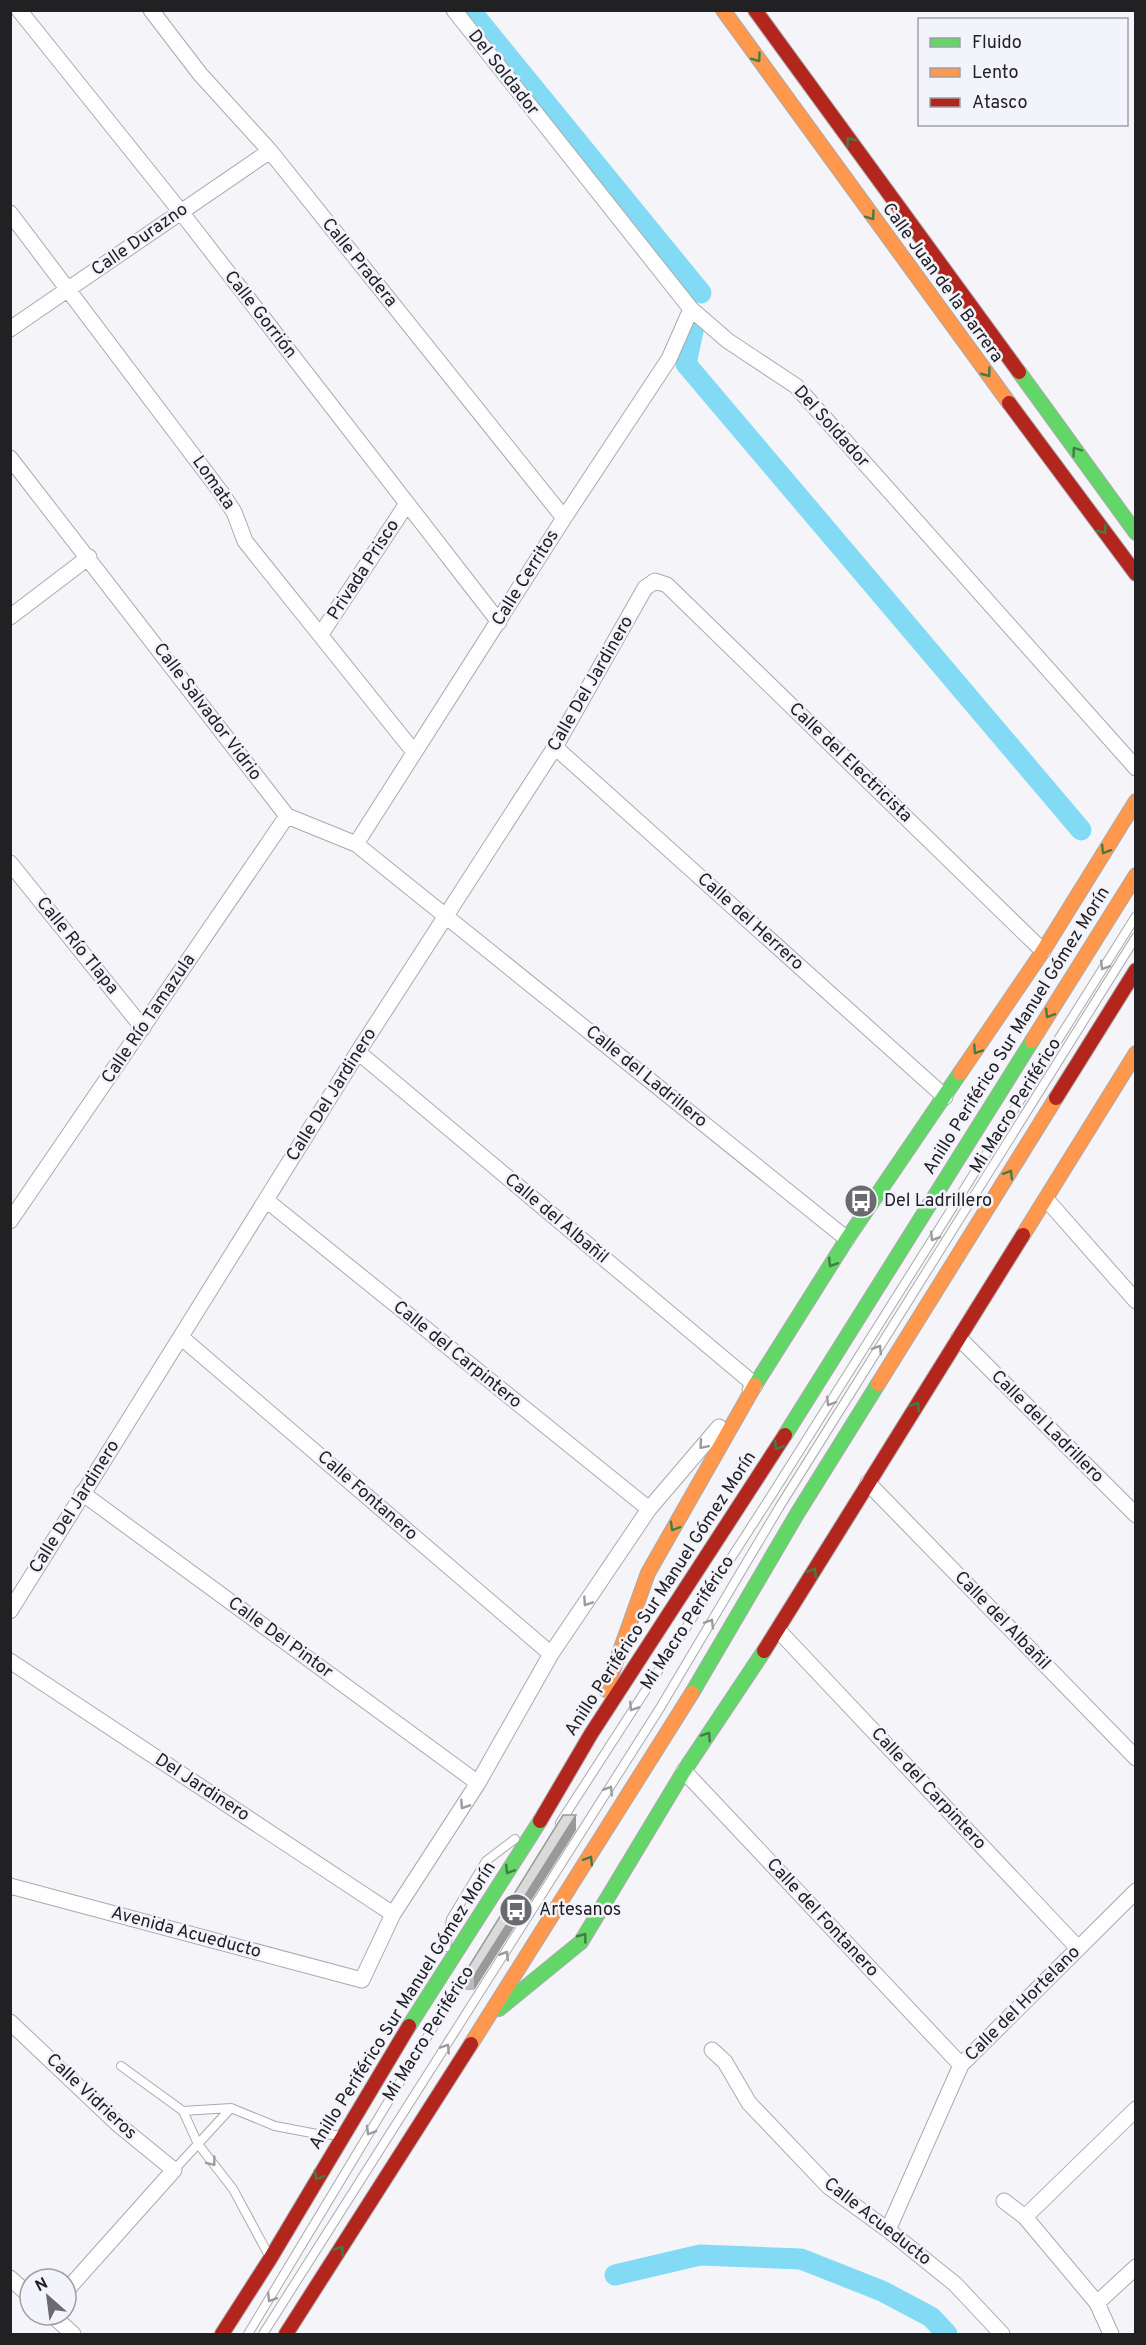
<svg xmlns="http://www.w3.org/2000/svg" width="1146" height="2345" font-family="Overpass,sans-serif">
<rect width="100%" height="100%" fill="#f5f5f9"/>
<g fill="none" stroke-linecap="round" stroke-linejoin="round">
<!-- canal -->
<path stroke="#82daf4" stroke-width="21" d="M470 10 701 293
M693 331 686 364 1081 830
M615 2275 700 2255 801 2259 882 2291 931 2317 947 2334"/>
<defs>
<path id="lane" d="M560 1823 773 1493 1136 916
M446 1947 451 1919 486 1861 515 1839
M121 2066 183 2111 198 2144 233 2189 267 2252
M183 2111 231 2108 275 2126 317 2134 336 2135
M174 2170 231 2108
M248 2334 467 1971
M263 2334 660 1708 780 1506 1136 937"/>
<path id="street" d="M19 10 181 212 499 622
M151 10 200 74 270 151 564 518
M454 10 691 309 728 341 796 386 1136 768
M10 213 220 491 234 512 245 541 252 550 414 752
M10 329 270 151
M10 458 287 816 356 844 847 1239
M10 617 89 557
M321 634 406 505
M555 747 945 1097
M356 844 564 518 669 359 691 309
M10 863 143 1028
M358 1052 755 1385 750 1390
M1046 1199 1136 1301
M266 1200 649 1509
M10 1221 287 816
M182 1338 551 1654
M959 1338 1136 1515
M868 1483 1136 1758
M82 1493 478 1783
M10 1611 358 1052 555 747 645 588 655 581 667 585 1043 951
M778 1630 1078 1948
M10 1661 393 1914
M684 1771 961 2065
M10 1886 362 1980 393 1914 478 1783 551 1654 649 1509 719 1427
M10 2022 120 2126 174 2170 66 2291
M712 2050 725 2062 749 2103 829 2187 888 2230 955 2284 1002 2334
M1004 2201 1025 2217 1097 2303 1111 2334
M1025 2217 1136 2109
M888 2230 961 2065 1136 1891
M10 2278 30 2296
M1097 2303 1136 2267
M52 2315 73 2334"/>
<path id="fast" d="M1019 372 1136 533
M755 1385 847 1239 960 1073
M785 1435 1032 1041
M692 1693 797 1514 878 1384
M499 2009 581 1942 684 1771 764 1651
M409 2026 540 1821"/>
<path id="slow" d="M723 10 1009 403
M1032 1041 1136 875
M960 1073 1043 951 1136 801
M1023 1235 1136 1053
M878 1384 1056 1098
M606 1690 648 1573 755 1385
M471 2044 692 1693"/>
<path id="jam" d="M755 10 1019 372
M1009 403 1136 574
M1056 1098 1136 970
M764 1651 1023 1235
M540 1821 591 1734 785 1435
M222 2334 270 2259 409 2026
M286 2334 471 2044"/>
</defs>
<!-- lane casing -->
<use href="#lane" stroke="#a9aaad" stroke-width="10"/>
<!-- street casing -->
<use href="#street" stroke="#a9aaad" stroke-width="17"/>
<!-- fast casing -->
<use href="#fast" stroke="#a9aaad" stroke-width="16"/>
<!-- slow casing -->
<use href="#slow" stroke="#a9aaad" stroke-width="16"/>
<!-- jam casing -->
<use href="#jam" stroke="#a9aaad" stroke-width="16"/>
<!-- lane -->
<use href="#lane" stroke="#fefefe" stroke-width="8"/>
<!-- street -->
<use href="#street" stroke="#fefefe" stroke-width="15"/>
<!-- fast -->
<use href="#fast" stroke="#63d668" stroke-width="14"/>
<!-- slow -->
<use href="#slow" stroke="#ff974d" stroke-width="14"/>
<!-- jam -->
<use href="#jam" stroke="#b3261e" stroke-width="14"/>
</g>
<!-- wall -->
<path fill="#bcbbbc" d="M576 1830 474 1990H463V1976Z"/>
<!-- shaded-wall -->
<path fill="#999" d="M576 1815V1830L474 1990V1976Z"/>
<!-- building -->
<path fill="#dbdadb" stroke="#999" stroke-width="1.5" d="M563 1815H576L474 1976H463Z"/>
<!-- one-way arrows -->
<defs><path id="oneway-chevron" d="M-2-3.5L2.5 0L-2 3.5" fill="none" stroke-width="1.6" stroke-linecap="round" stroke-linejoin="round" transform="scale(1.5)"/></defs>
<g stroke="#427c46">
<use href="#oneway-chevron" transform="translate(757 58) rotate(54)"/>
<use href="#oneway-chevron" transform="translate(850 141) rotate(-126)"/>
<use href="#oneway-chevron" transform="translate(871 216) rotate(54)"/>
<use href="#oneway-chevron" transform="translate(987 373) rotate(53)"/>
<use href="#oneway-chevron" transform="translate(1076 451) rotate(-126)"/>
<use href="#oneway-chevron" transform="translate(1103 530) rotate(53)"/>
<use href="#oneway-chevron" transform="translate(1105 850) rotate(122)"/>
<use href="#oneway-chevron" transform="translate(1049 1014) rotate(122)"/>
<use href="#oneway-chevron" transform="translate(977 1050) rotate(124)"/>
<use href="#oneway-chevron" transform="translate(1009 1174) rotate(-58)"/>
<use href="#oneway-chevron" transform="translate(832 1263) rotate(122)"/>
<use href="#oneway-chevron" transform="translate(916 1406) rotate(-58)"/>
<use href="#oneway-chevron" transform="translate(778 1446) rotate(122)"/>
<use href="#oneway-chevron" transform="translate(674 1527) rotate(120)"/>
<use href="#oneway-chevron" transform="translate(813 1572) rotate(-59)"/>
<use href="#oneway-chevron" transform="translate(707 1736) rotate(-56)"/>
<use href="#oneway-chevron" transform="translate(589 1860) rotate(-58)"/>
<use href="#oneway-chevron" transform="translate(509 1870) rotate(122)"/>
<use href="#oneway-chevron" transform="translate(583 1937) rotate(-53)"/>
<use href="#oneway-chevron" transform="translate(318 2176) rotate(120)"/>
<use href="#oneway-chevron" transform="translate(340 2250) rotate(-57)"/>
</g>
<g stroke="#9b9b9c">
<use href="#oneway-chevron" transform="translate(1104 966) rotate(122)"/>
<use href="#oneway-chevron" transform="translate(934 1237) rotate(122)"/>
<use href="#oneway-chevron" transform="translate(878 1349) rotate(-58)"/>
<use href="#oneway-chevron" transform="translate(830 1402) rotate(122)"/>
<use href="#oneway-chevron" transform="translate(703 1445) rotate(131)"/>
<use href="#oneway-chevron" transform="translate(587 1602) rotate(124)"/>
<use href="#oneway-chevron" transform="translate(710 1623) rotate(-59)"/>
<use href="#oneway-chevron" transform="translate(633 1707) rotate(123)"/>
<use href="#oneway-chevron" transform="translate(609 1790) rotate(-58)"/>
<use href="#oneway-chevron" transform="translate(464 1805) rotate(123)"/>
<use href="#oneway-chevron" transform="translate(505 1955) rotate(-58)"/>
<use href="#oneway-chevron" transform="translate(446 2048) rotate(-57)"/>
<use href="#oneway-chevron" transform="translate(370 2131) rotate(120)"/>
<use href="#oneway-chevron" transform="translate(212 2162) rotate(52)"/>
<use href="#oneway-chevron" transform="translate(271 2298) rotate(122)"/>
</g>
<!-- icons -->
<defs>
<symbol id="bus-disc" viewBox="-11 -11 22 22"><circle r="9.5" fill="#6b6b6f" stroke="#f3f4fb"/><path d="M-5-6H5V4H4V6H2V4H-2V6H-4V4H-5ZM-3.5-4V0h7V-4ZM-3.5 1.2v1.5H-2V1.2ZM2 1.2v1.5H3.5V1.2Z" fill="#fff"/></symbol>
</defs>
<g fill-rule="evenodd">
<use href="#bus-disc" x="842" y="1182" width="38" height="38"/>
<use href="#bus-disc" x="497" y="1891" width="38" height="38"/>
</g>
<g text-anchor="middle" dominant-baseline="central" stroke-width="5" stroke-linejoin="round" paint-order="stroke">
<!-- street labels -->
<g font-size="18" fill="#212124" stroke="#f3f4fb">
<text transform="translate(503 73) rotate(52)">Del Soldador</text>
<text transform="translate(140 240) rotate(-35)">Calle Durazno</text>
<text transform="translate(359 263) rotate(51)">Calle Pradera</text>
<text transform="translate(942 283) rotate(54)">Calle Juan de la Barrera</text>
<text transform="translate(260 315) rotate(52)">Calle Gorrión</text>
<text transform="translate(831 427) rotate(48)">Del Soldador</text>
<text transform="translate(213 483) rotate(55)">Lomata</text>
<text transform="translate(364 570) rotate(-57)">Privada Prisco</text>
<text transform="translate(526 578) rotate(-58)">Calle Cerritos</text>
<text transform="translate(591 684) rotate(-60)">Calle Del Jardinero</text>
<text transform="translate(207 712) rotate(53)">Calle Salvador Vidrio</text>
<text transform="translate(850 763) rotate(44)">Calle del Electricista</text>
<text transform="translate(750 922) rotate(42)">Calle del Herrero</text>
<text transform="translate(77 946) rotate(51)">Calle Río Tlapa</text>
<text transform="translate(149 1019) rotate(-56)">Calle Río Tamazula</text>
<text transform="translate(1017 1031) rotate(-58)">Anillo Periférico Sur Manuel Gómez Morín</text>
<text transform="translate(646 1077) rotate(39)">Calle del Ladrillero</text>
<text transform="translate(332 1095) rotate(-58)">Calle Del Jardinero</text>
<text transform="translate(1016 1106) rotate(-58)">Mi Macro Periférico</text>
<text transform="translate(556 1219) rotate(40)">Calle del Albañil</text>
<text transform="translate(457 1355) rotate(39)">Calle del Carpintero</text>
<text transform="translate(1047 1427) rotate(45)">Calle del Ladrillero</text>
<text transform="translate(367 1496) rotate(41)">Calle Fontanero</text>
<text transform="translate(75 1507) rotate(-58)">Calle Del Jardinero</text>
<text transform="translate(661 1594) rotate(-57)">Anillo Periférico Sur Manuel Gómez Morín</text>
<text transform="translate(1002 1621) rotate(46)">Calle del Albañil</text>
<text transform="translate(688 1623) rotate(-57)">Mi Macro Periférico</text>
<text transform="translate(280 1638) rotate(36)">Calle Del Pintor</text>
<text transform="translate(202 1788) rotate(33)">Del Jardinero</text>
<text transform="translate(928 1789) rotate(47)">Calle del Carpintero</text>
<text transform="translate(822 1918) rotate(47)">Calle del Fontanero</text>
<text transform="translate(186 1933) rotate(15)">Avenida Acueducto</text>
<text transform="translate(1023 2004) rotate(-45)">Calle del Hortelano</text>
<text transform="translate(403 2006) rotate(-58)">Anillo Periférico Sur Manuel Gómez Morín</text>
<text transform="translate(429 2034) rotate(-58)">Mi Macro Periférico</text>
<text transform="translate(91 2097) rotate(43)">Calle Vidrieros</text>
<text transform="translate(877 2222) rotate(38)">Calle Acueducto</text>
</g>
<!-- poi labels -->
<g font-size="18" fill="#212124" stroke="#f3f4fb" text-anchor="start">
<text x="884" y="1201">Del Ladrillero</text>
<text x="539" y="1910">Artesanos</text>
</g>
</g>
<!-- border -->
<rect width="1146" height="2345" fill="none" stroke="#212124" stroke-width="24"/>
<!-- legend -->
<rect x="918" y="18" width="210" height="108" fill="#f3f4fb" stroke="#9fa0a5" stroke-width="1.5"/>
<rect x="930" y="38" width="30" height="9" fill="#63d668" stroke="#9fa0a5" stroke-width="1.5"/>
<text x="972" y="48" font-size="18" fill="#212124">Fluido</text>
<rect x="930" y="68" width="30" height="9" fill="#ff974d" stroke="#9fa0a5" stroke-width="1.5"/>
<text x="972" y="78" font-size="18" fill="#212124">Lento</text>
<rect x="930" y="98" width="30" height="9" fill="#b3261e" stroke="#9fa0a5" stroke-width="1.5"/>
<text x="972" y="108" font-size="18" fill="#212124">Atasco</text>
<!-- north arrow -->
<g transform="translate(48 2297) rotate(332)"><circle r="28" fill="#f3f4fb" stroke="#9fa0a5" stroke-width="1.5"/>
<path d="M0-4.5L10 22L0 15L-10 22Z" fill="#6b6b6f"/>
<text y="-9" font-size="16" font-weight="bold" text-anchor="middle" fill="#212124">N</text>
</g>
</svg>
